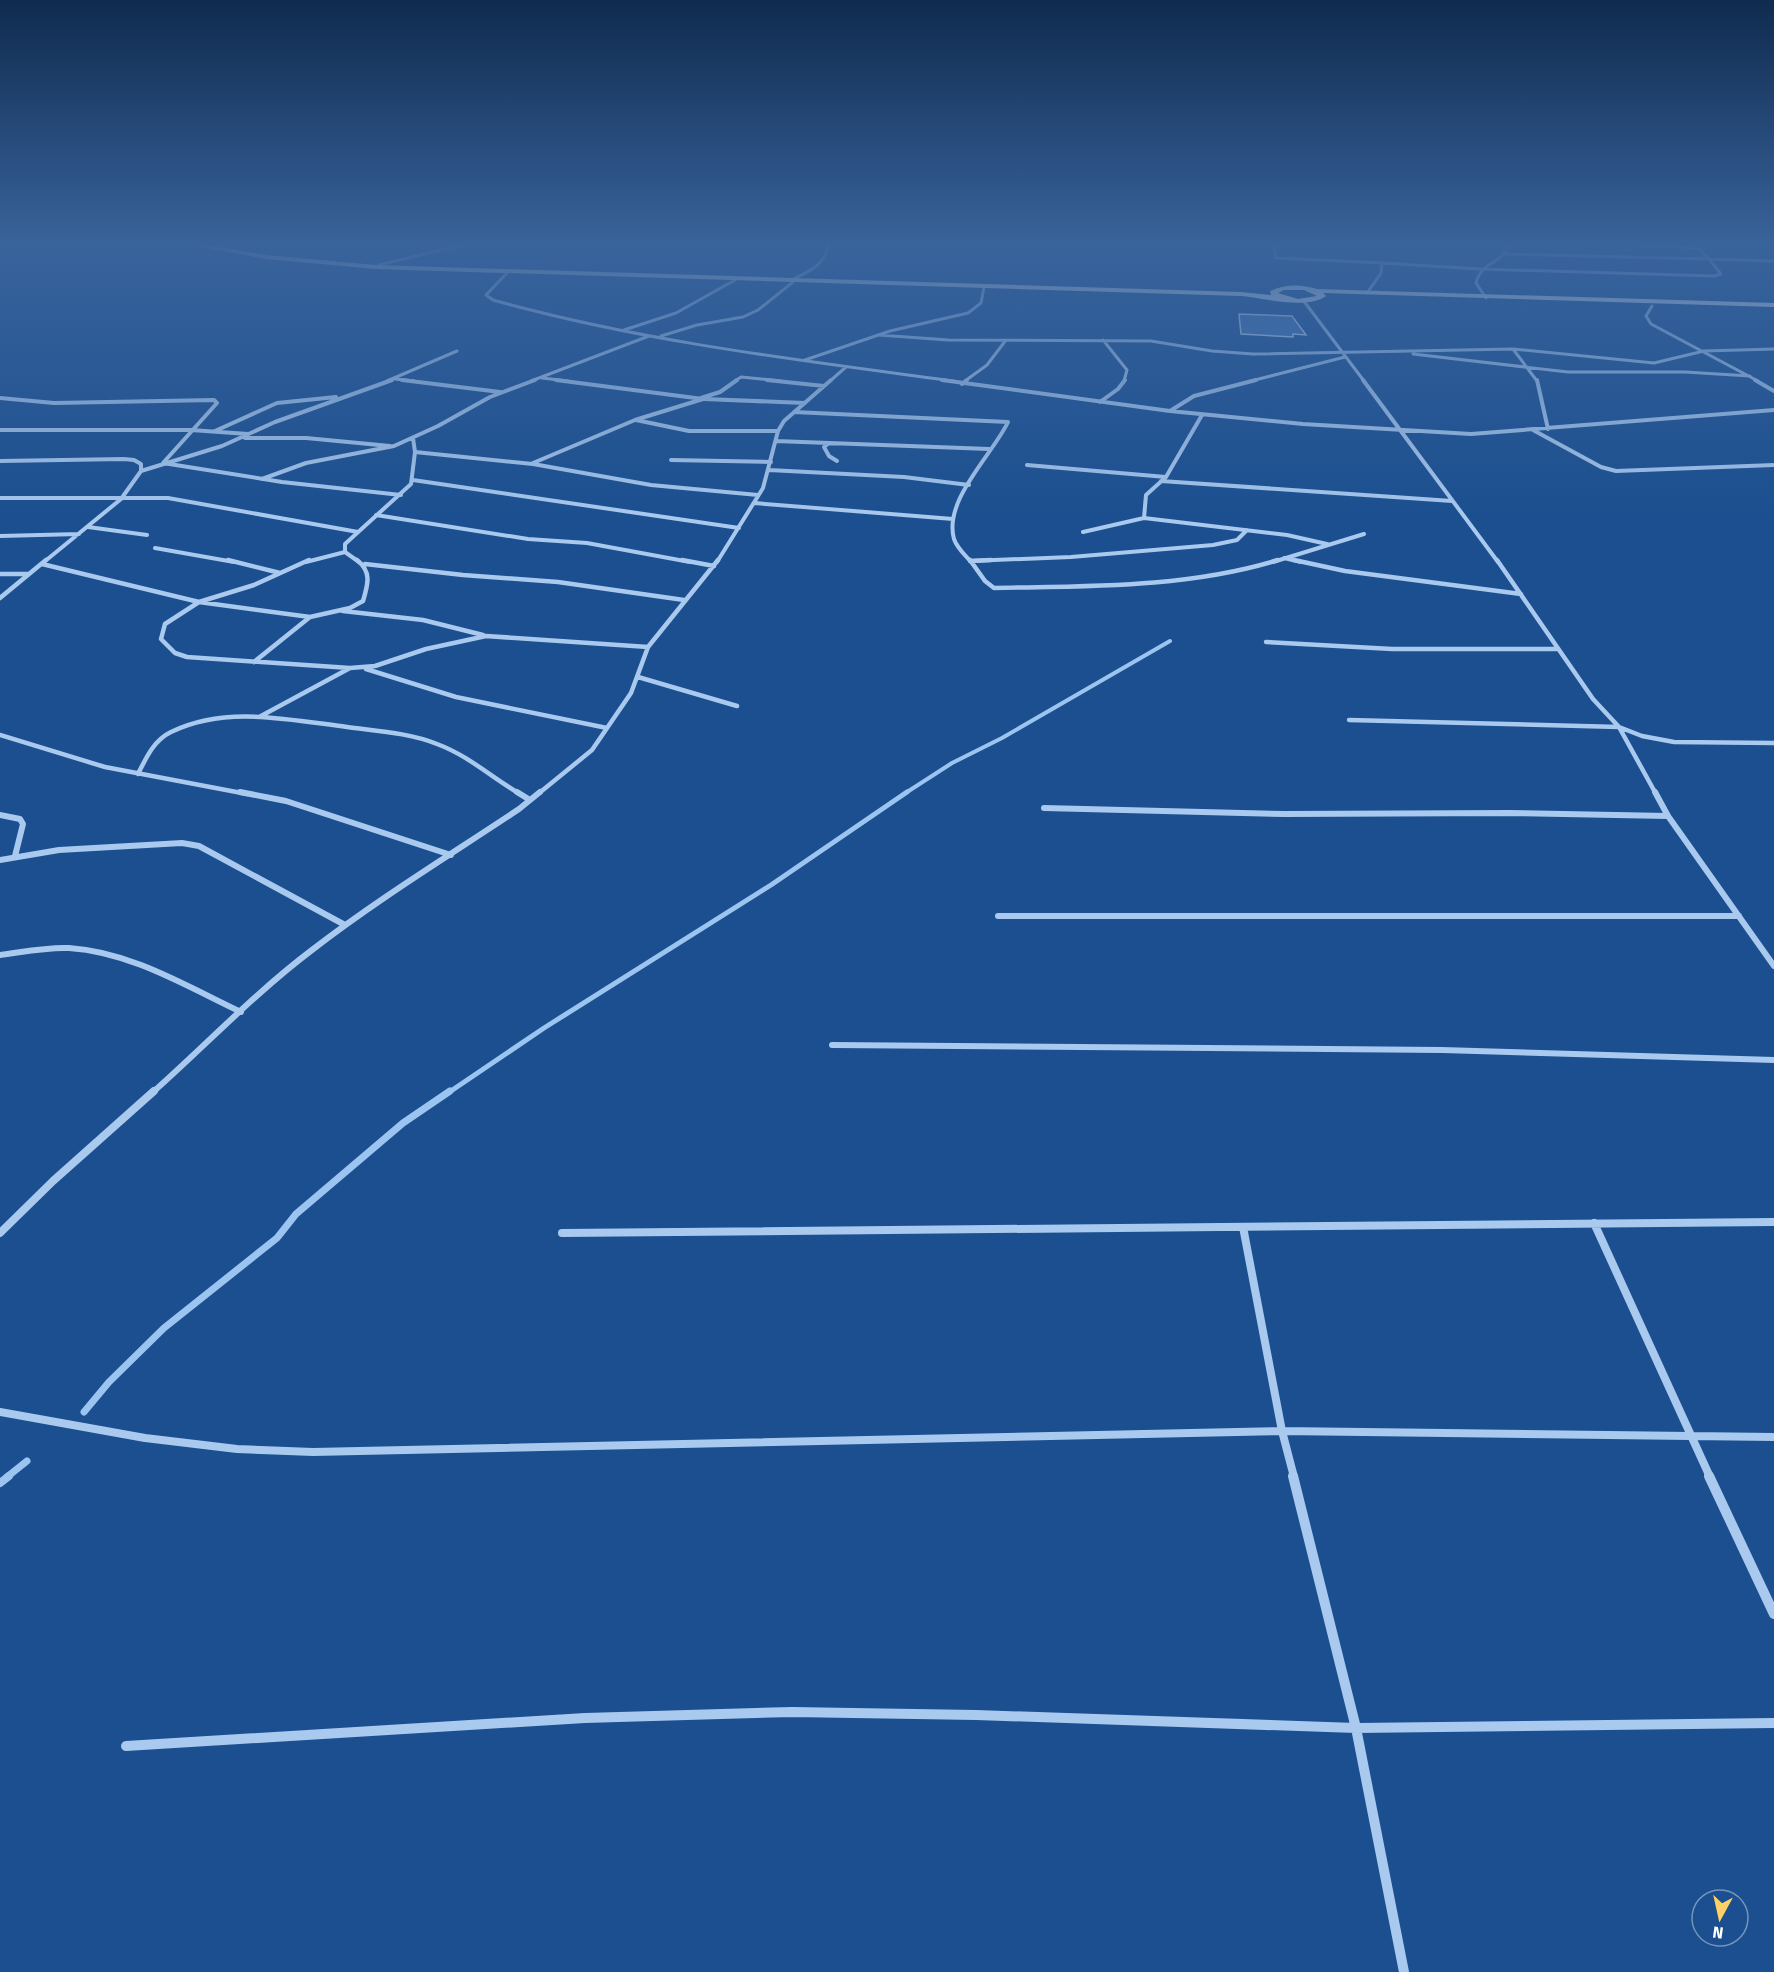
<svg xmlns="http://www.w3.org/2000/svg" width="1774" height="1972" font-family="'Fira Sans',sans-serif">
<rect width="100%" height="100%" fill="#1b4f8f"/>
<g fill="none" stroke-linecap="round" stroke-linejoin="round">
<!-- stream-far3 -->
<path stroke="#9cc4f0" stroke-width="4" d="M904 794 952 763 1002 738 1170 641"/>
<!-- stream-far2 -->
<path stroke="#9cc4f0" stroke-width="5" d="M448 1093 544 1028 771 885 907 792"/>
<!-- stream-far1 -->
<path stroke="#9cc4f0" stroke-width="7" d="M84 1412 109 1382 164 1328 277 1238 296 1214 403 1123 450 1091
M7 1477 27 1461"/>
<!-- stream -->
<path stroke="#9cc4f0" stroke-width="8" d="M0 1483 9 1476"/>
</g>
<!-- building -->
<path fill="#4478b7" stroke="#cfe3fa" stroke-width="1.5" d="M1239 314 1292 316 1306 335 1293 334V337L1241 334Z"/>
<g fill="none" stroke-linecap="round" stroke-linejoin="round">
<!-- minor-far5 -->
<path stroke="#a9c9ee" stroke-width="3" d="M1273 241 1276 258 1382 263 1381 273 1367 293
M1307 241 1348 245
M1568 241 1698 248
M1503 254 1709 259 1691 241
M1382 263 1480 269 1714 276 1721 274 1709 259 1774 261
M379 265 478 241
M507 273 486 295 493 300C644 342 798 360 953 381
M795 278C813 270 828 262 828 241
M1486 298 1476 283C1480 266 1493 265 1504 254 1507 250 1509 245 1512 241
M1303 300 1364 381
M1652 306 1646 316 1651 324 1758 381
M624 330 676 313 735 280
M879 335 948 340 1151 341 1212 351 1253 354 1513 349 1654 363 1704 351 1774 349
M661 336 697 325 743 317 758 310 793 282
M1103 340 1127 370 1124 381
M1513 349 1537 381
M1413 354 1568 372H1685L1750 376
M805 360 890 331 968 313 981 303 984 287
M542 378 568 381
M395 379 414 381
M387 381 457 351
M531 381 649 336
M735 381 741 377 781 381
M830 381 846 367
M965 381 987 365 1006 340
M1251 381 1345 357"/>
<!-- minor-far4 -->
<path stroke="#a9c9ee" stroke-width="4" d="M402 380 500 392
M767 380 824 386
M942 380 1170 411 1303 424 1471 434 1774 410
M1363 380 1498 562
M1537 380 1548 429
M1755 380 1774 391
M962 384 967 380
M0 398 54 403 214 400 217 403 163 463 282 482 401 495
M701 398 720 392 737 380
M704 399 805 403
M1100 402 1118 389 1125 380
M1170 411 1194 396 1256 380
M794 412 1008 422C993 454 943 500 954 539 957 548 965 555 971 562
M636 420 689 431H778
M0 430H191L248 434
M1533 430 1601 467 1616 471 1774 465
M215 431 277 403 336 397
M245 438H306L390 446
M776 441 989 449
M829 443 824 447 829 456 837 461
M415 452 533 464 651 485 758 495
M671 460 771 462
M0 461 124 459 134 460 141 464V471
M533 463 635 420 703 399 556 380
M1027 465 1166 477
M769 470 904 477 969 485
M262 479 306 463 394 446 438 426 490 397 535 380
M413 480 739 528
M1161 481 1452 501
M0 498H168L358 532
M754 503 953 519
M376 515 528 539 587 543 690 562
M1144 518 1287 535 1327 544
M88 527 147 535
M1083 532 1144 518 1146 495 1166 477 1202 415
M0 536 79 534
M155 548 234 562
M1284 558 1301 562
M970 561 1071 557 1213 545 1237 540 1247 530
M44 562 121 499 141 471 222 446 275 422 392 380
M306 562 345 552
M359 562 345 552V544L411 484 415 452 413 438
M717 562 763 488 778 431 784 421 831 380
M1273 562 1364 534"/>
<!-- minor-far3 -->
<path stroke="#a9c9ee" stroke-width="4.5" d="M228 560 280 573
M309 560 254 585 199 602 165 624 161 639 175 653 187 657 350 668 375 666 426 649 486 636 648 647
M682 560 714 566
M970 560 985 581 994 588C1088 586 1187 588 1278 560
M1294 560 1345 571 1521 594
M1497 560 1593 699 1619 727 1642 736 1674 742 1774 743
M970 561 991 560
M42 564 199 602 310 617
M365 564 463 575 558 582 684 600
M0 574H29
M0 598 46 560
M343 611 423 620 483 635
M1266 642 1392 649H1558
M254 662 310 617 350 608 363 601C368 584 372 572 357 560
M366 669 456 697 607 728
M638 677 737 706
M261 716 350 668
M1349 720 1619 727 1656 794
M0 735 105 767 247 794
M138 774C146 758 154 740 171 732 226 705 290 720 347 727 377 731 410 733 437 744 469 756 491 777 520 794
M538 794 592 750 631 693 648 647 718 560"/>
<!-- minor-far2 -->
<path stroke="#a9c9ee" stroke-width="6" d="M240 792 286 801 451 855
M517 792 530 800
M1655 792 1668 816 1774 966
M1044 808 1284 814 1510 813 1668 816
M0 815 20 819 23 824 15 856
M0 860 59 850 182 843 199 846 345 925
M998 916H1739
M0 955C23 952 46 947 69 948 131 952 186 986 241 1012
M832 1045 1442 1050 1774 1060
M152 1093C206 1045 255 993 312 950 378 899 450 855 519 809L540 792"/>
<!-- minor-far1 -->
<path stroke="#a9c9ee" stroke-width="8" d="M1594 1223 1710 1477
M1243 1227 1282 1431 1294 1477
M0 1233 53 1181 154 1091
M562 1233 1774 1222
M0 1412 145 1438 237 1449 313 1452 1282 1431 1774 1437"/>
<!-- minor -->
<path stroke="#a9c9ee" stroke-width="10" d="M1293 1476 1356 1728 1404 1972
M1709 1476 1774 1614
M126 1746 585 1718 792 1712 976 1715 1356 1728 1774 1723"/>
<!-- trunk -->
<path fill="#f8faff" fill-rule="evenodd" d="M172 241H184L266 255 376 265 1241 292 1271 295 1270 291C1286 284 1301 284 1317 289L1774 303V307L1323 293 1326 296C1307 310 1264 298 1241 296L376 269 266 259ZM1284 290H1304L1317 296 1298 299 1278 293Z"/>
</g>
<!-- sky -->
<linearGradient id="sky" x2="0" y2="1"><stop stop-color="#0f2b4f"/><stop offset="0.47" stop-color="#39639b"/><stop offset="1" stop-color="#39639b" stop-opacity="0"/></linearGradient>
<rect width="1774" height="517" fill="url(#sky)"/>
<!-- north arrow -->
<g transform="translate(1720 1918) rotate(188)"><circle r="28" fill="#1b4f8f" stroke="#7695bc" stroke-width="1.5"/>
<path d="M0-4.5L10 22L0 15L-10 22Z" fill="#ffd166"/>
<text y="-9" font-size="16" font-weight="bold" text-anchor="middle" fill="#ffffff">N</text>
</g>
</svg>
